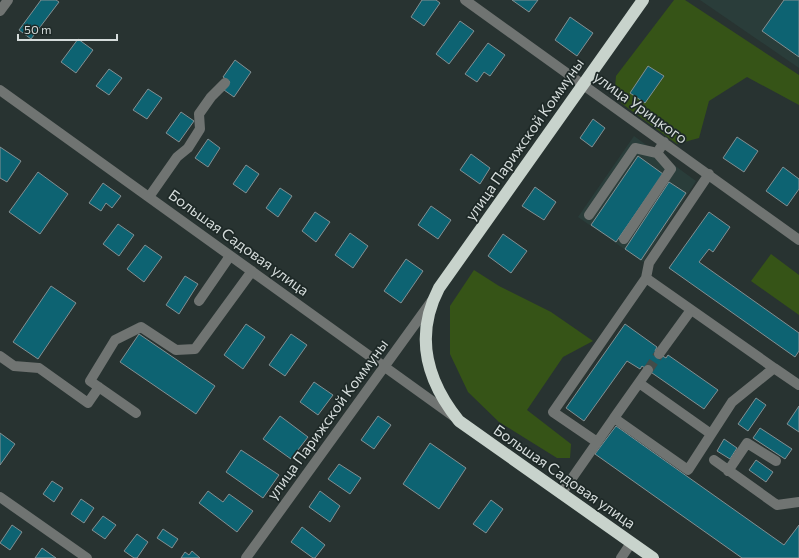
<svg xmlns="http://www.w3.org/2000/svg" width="799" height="558" font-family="Commissioner,sans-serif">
<rect width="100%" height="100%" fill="#283331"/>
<!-- built -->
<path fill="#2a3d3a" d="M700 0H799V68Z
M634 136 696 181 643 262 578 217Z"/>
<!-- green -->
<path fill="#365417" d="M674 0H685L799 75V105L747 77 709 101 699 138 677 144 621 103 615 87 616 76Z
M771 254 799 275V315L751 281Z
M474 270 499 286 551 312 593 341 563 357 527 410 571 444 570 458H557L499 422 468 392 450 354V306Z"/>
<!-- building -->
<path fill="#0d6372" stroke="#838f92" d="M41 0H56L59 2 31 39 19 30Z
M422 0H436L440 3 424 26 411 17Z
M512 0H538L529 12Z
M784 0H799V57L762 31Z
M570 17 593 33 577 56 555 40Z
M460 21 474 31 449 64 436 54Z
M78 39 93 50 76 73 61 62Z
M488 43 505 55 490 76 484 72 477 82 465 74Z
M235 60 251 72 234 97 224 90 230 82 223 77Z
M648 66 664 76 645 103 630 93Z
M109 69 122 78 109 95 96 86Z
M148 89 162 98 147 119 133 110Z
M181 112 194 121 179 142 166 133Z
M593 119 605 128 592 147 580 138Z
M737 137 758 151 744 172 723 158Z
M208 139 220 148 208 167 195 158Z
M0 147 21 161 7 182 0 178Z
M471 154 490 168 480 184 460 170Z
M638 156 663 174 616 242 591 225Z
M246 165 259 174 246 193 233 184Z
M783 167 799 179V189L787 206 766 191Z
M38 172 68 194 40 234 9 212Z
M669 182 686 193 641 260 625 249Z
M103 183 121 196 112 208 106 203 101 211 89 203Z
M535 187 556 202 544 220 522 206Z
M280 188 292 196 278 217 266 208Z
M431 206 451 220 438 239 418 225Z
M315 212 330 222 316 242 302 231Z
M709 212 730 227 713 252 709 249 699 262 799 333V351L795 357 669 268Z
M118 224 134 235 119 256 103 244Z
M350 233 368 246 353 268 335 255Z
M503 234 527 251 511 273 488 256Z
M145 245 162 257 144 282 127 269Z
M406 259 423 271 401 303 384 291Z
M185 276 198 284 179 314 166 305Z
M51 286 76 303 38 359 13 342Z
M246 324 265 337 243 369 224 355Z
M625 324 657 347 655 351 659 354 666 358 668 355 718 390 704 409 642 366 640 369 627 361 584 421 566 408Z
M139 334 215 386 196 414 120 362Z
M291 334 307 345 285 376 269 365Z
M314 382 333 395 318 415 300 402Z
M756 398 766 405 748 431 738 424Z
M799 406V432L787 424Z
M280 416 308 437 291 459 263 439Z
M378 416 391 425 374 449 361 440Z
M616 426 784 545 799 525V558H742L595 454Z
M760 428 792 449 785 459 753 438Z
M0 433 15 444 0 465Z
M724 439 737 448 730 459 717 451Z
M430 443 466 468 439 509 403 484Z
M241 450 279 475 263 498 226 472Z
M756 460 773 472 766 482 749 470Z
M339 464 361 478 350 494 328 479Z
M52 481 63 488 54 502 43 494Z
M208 491 223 502 229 494 253 511 237 532 199 503Z
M320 491 340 506 330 522 309 507Z
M81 499 94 508 84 523 71 514Z
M491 500 503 509 486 533 473 524Z
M103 516 116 525 105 539 92 530Z
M12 525 22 532 10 550 0 543Z
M302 527 325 545 315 558H313L291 542Z
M163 529 178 539 172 548 157 538Z
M137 534 148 542 137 558H134L124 551Z
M42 548 56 558H35Z
M192 551 200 558H181L185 552 189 555Z"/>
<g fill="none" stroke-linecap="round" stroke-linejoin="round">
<!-- minor-tunnel -->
<path stroke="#424c4a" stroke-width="10" stroke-dasharray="10 5" stroke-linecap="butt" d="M648 370 659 354"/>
<!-- minor -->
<path stroke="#707472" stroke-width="10" d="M465 0 799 240
M0 11 8 0
M0 90 453 416
M149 197 177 157 188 148 200 129 199 114 211 97 225 83
M589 215 635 148 657 153
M624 239 671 169 657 153 664 142
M646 278 649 263 709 174
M199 301 230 256
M659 354 691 310
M0 356 14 366 39 368 88 403 99 387
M639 383 711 434
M136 413 90 381 115 340 141 327 176 350 195 349 252 271
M614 418 648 370
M597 442 553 412 646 278 774 368
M714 460 777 505 799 502
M728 471 747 443 776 461
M561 494 614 418 688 470 732 402 774 368 799 385
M0 497 87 558
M246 558 431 302
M621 558 631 543"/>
<!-- highway -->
<path stroke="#c8d3cc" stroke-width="12" d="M643 0 439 288C414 336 426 380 459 421L653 558"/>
</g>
<g text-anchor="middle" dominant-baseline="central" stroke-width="3.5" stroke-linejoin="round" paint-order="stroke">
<!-- street labels -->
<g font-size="15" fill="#d5dcdb" stroke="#1e2927">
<text transform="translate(641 107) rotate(36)">улица Урицкого</text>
<text transform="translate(524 139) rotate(-55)">улица Парижской Коммуны</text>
<text transform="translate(239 242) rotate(36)">Большая Садовая улица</text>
<text transform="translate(327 419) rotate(-54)">улица Парижской Коммуны</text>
<text transform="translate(565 476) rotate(35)">Большая Садовая улица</text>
</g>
</g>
<!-- scale -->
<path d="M18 34v6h99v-6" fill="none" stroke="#d5dcdb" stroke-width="2"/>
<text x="24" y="34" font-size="12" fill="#d5dcdb" stroke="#1e2927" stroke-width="3" paint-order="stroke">50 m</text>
</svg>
